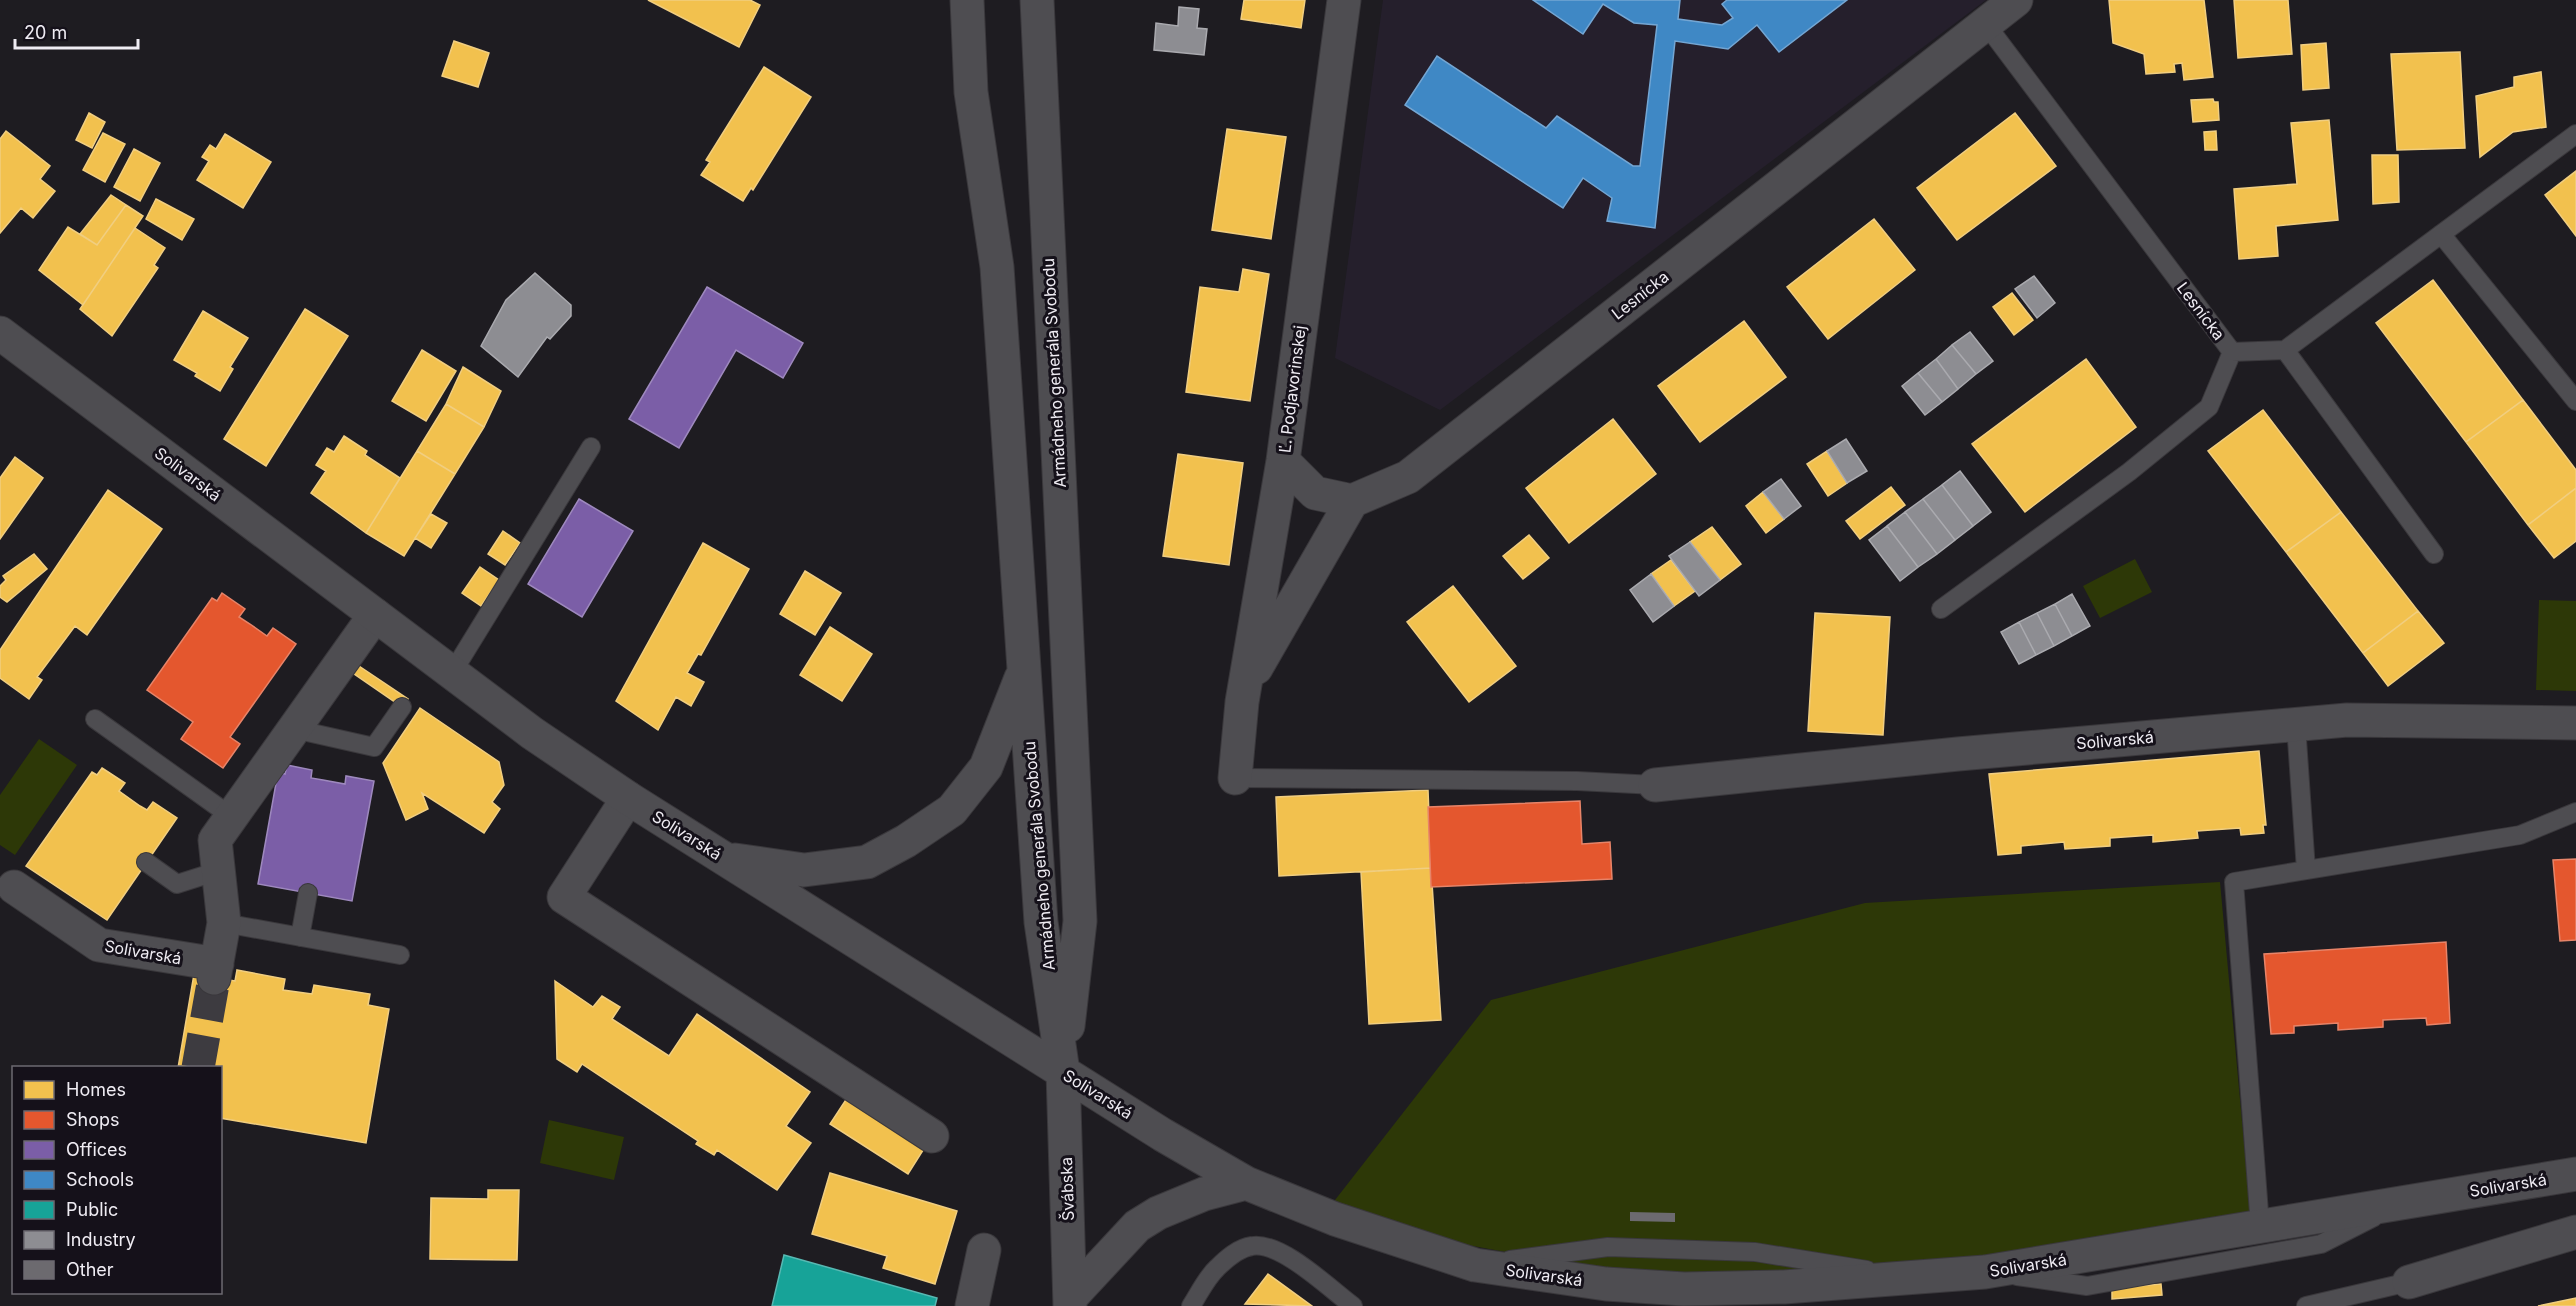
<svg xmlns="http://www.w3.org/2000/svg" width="2576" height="1306" font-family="Inter,sans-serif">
<rect width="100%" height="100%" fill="#1e1c21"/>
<!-- built -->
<path fill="#251f2c" d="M1383 0H1986L1440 410 1335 358Z"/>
<!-- green -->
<path fill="#2d3807" d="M2135 559 2152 592 2100 618 2083 586Z
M2539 600 2576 601V691L2536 690Z
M39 739 77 765 15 855 0 845V795Z
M2220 882 2251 1219 1885 1271 1619 1273 1321 1218 1491 1000 1865 903Z
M549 1120 624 1137 614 1180 540 1163Z"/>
<!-- homes -->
<path fill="#f2c14e" stroke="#f1ce80" stroke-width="1.5" d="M648 0H750L760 5 739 47Z
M1244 0H1305L1301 28 1241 19Z
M2109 0H2204L2213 77 2184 80 2182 63 2174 64 2175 72 2146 74 2144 54 2113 43Z
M2234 0H2288L2292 54 2238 58Z
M454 41 489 53 478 87 442 76Z
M2326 43 2329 88 2303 90 2301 45Z
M2460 52 2465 148 2397 150 2391 54Z
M764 67 811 97 753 190 751 188 743 201 701 175 710 162 706 160Z
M2541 72 2546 127 2513 132 2480 157 2476 96 2514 87V77Z
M2213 99 2214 102H2218L2219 120 2193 122 2191 100Z
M89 113 105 122 92 148 76 140Z
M2015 113 2056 166 1957 240 1917 188Z
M2329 120 2338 220 2276 226 2278 256 2239 259 2234 189 2297 184 2291 123Z
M1227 129 1286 137 1271 239 1212 230Z
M6 131 50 166 40 179 55 191 33 218 21 208 0 233V139Z
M2216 131 2217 150H2205L2204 132Z
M103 133 125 144 105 182 83 170Z
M225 134 271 162 243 208 197 180 209 161 202 157 210 145 216 149Z
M134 149 160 163 140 201 114 187Z
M2372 155H2398L2399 202 2373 204Z
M2576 171V236L2545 195Z
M111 195 126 205 97 245 80 234Z
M156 199 194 219 182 240 146 219Z
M126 205 143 216 83 305 39 270 68 227 97 245Z
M1874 219 1915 270 1828 339 1787 287Z
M135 228 165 248 154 265 158 268 112 336 80 309Z
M1243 269 1269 274 1250 401 1186 392 1200 287 1239 292Z
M2433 280 2523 400 2466 442 2376 323Z
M2012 293 2033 320 2014 335 1993 307Z
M305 309 348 336 266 466 224 439Z
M203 311 248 338 230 367 233 369 220 391 195 376 197 373 174 360Z
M1744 321 1786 377 1700 442 1658 386Z
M422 350 456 371 426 421 392 401Z
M2086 359 2136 427 2025 512 1972 444Z
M463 367 501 391 484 427 446 404Z
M2523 400 2576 470V488L2528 525 2466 442Z
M446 404 484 427 455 474 417 451Z
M2263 410 2341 512 2286 552 2208 451Z
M1613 419 1656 474 1569 543 1526 488Z
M344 436 367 451 365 455 400 478 366 533 311 493 326 471 316 465 327 448 334 452Z
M417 451 455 474 404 556 366 533Z
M1827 451 1847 483 1828 496 1807 464Z
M1178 454 1243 463 1229 565 1163 556Z
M15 457 43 478 0 539V478Z
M1891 487 1905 505 1860 539 1846 521Z
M2576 488V541L2554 558 2528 525Z
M108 490 162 529 87 635 75 626 37 677 42 680 29 699 0 678V650Z
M1763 492 1784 519 1766 533 1746 506Z
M2341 512 2418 611 2363 653 2286 552Z
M431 514 447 523 431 548 415 538Z
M1712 527 1741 564 1720 580 1690 542Z
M503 531 520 543 505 565 488 554Z
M1529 535 1549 558 1523 579 1503 556Z
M703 543 749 569 701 655 698 654 687 673 704 682 691 706 676 697 658 730 616 701Z
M34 554 47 569 7 602 0 597V586L6 580 3 576Z
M1671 560 1695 591 1674 606 1651 574Z
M480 567 499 580 481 606 462 593Z
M805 571 841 593 815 635 780 614Z
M1453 586 1516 666 1469 702 1407 622Z
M2418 611 2444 643 2388 686 2363 653Z
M1815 613 1890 617 1883 735 1808 731Z
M830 627 872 654 842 701 800 675Z
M353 662 408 699 402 707 347 669Z
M420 708 499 762 504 785 492 802 500 809 484 833 422 793 428 809 406 820 383 763Z
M2259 751 2266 825H2263L2264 833 2241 835 2240 828 2197 831 2198 838 2153 842V835L2110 838V846L2065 849 2064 842 2021 846V853L1998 855 1989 774Z
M102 768 125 783 119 791 140 806 147 810 153 802 177 818 107 920 26 866 92 772 97 775Z
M1428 790 1431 868 1279 876 1276 797Z
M1431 868 1441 1020 1369 1024 1361 872Z
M237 970 285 979 283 990 312 994 314 985 370 994 368 1005 389 1009 366 1143 220 1118V1068H178L194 974 235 981Z
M555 981 593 1007 602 996 620 1007 612 1019 669 1056 697 1014 810 1092 786 1126 811 1143 777 1190 717 1150 714 1155 696 1144 698 1141 582 1064 577 1072 557 1059Z
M855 1086 932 1136 908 1174 830 1124Z
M830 1173 957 1211 935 1284 883 1268 887 1256 812 1234Z
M488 1190H519L517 1260 430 1259 431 1198 488 1199Z
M1268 1274 1312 1306 1245 1304Z
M2161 1284 2162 1295 2112 1299V1288Z
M2576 1298V1306H2538Z"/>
<!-- shops -->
<path fill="#e4572e" stroke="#e78469" stroke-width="1.5" d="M222 593 245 609 239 617 250 624 267 636 273 628 296 644 230 737 240 744 223 768 181 739 193 722 147 690 212 598 217 601Z
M1580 801 1582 844 1610 842 1612 879 1431 887 1428 807Z
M2576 859V940L2560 941 2553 860Z
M2446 942 2450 1023 2427 1025 2426 1018 2383 1020V1027L2338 1030V1023L2294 1026V1033L2271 1034 2264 954Z"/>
<!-- offices -->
<path fill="#7b5ea7" stroke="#9e89be" stroke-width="1.5" d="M707 287 803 343 783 378 736 350 679 448 629 419Z
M579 499 633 531 582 617 528 584Z
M287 765 312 770 311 778 323 780 345 784 346 776 374 781 352 901 258 884 278 772 285 774Z"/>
<!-- schools -->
<path fill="#3f88c5" stroke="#74a6d3" stroke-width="1.5" d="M1533 0H1680L1678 19 1722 25 1733 18 1722 4 1727 0H1847L1779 52 1757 25 1728 49 1675 41 1655 228 1607 221 1612 198 1583 178 1563 208 1405 105 1437 56 1546 128 1557 116 1633 166H1640L1657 25 1634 23 1603 4 1583 34Z"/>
<!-- public -->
<path fill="#17a398" stroke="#58b9b3" stroke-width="1.5" d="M784 1255 937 1298 935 1306H772Z"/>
<!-- industry -->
<path fill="#8d8d92" stroke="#aaaaaf" stroke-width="1.5" d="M1179 7 1199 9 1197 28 1207 29 1204 55 1154 50 1156 23 1178 26Z
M535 273 571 305V316L550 339 547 337 518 377 481 346 506 300Z
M2034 276 2055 303 2037 318 2015 289Z
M1970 332 1993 361 1976 374 1952 345Z
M1952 345 1976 374 1958 389 1936 359Z
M1936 359 1958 389 1942 402 1918 373Z
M1918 373 1942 402 1925 415 1902 386Z
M1846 439 1867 471 1847 483 1827 451Z
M1960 471 1991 512 1973 526 1942 485Z
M1781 479 1801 506 1784 519 1763 492Z
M1942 485 1973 526 1955 540 1923 499Z
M1923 499 1955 540 1937 554 1905 512Z
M1905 512 1937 554 1918 567 1887 526Z
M1887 526 1918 567 1900 581 1869 540Z
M1690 542 1720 580 1699 596 1669 556Z
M1651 574 1674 606 1653 622 1630 590Z
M2072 594 2090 626 2072 636 2055 604Z
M2055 604 2072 636 2054 646 2037 613Z
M2037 613 2054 646 2036 655 2019 622Z
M2019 622 2036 655 2019 664 2001 632Z"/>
<!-- building -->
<path fill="#6c6a6f" d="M1630 1212 1675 1213V1222L1630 1221Z"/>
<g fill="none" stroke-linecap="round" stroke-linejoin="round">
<!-- minor-tunnel -->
<path stroke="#3d3b40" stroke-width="33" stroke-dasharray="33 16" stroke-linecap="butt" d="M198 1068 214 978"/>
<defs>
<path id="service" d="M1985 23 2232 352
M2441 234 2576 401
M2285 350 2434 554
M2232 352 2285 350 2576 134
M1941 609 2129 472 2209 407 2232 352
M452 673 591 447
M95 719 232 817
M2296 725 2306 870
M294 729 374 747 402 707
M1235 778 1577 781 1655 785
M146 862 177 884 218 871
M224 923 400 955
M300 937 308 893
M2260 1226 2234 882 2520 835 2576 812
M1510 1260 1608 1247 1755 1252 1867 1270
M2017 1276 2087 1286 2321 1244 2374 1217
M1191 1306C1199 1294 1206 1278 1217 1268 1226 1259 1238 1248 1252 1246 1281 1241 1330 1289 1353 1306
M2306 1306 2409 1282"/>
<path id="minor" d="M1283 461 1315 493 1352 501 1408 477 2016 0
M1256 668 1352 501
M1235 778 1242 702 1283 461 1344 0
M1655 785 1958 754 2347 720 2576 723
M628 798 564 897 932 1136
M14 887 99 945 217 964
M214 978 224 923 215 840 375 615
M2409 1282 2576 1232
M972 1306 984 1250"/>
<path id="tertiary" d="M967 0 971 92 997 267 1041 922 1063 1072 1070 1306
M1037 0 1080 921 1068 1026
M0 333 532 733 628 798 1163 1135 1246 1183 1335 1219 1475 1265 1606 1284 1684 1289 1784 1287 1985 1272 2576 1174
M735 860 804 870 867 862 906 841 952 810 986 767 1021 678
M1070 1298 1137 1226 1158 1213 1204 1194 1246 1183"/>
</defs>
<!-- service casing -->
<use href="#service" stroke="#3a383c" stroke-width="20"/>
<!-- minor casing -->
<use href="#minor" stroke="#3a383c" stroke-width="35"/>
<!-- tertiary casing -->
<use href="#tertiary" stroke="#3a383c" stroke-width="35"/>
<!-- service -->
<use href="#service" stroke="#4e4d51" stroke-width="18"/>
<!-- minor -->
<use href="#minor" stroke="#4e4d51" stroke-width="33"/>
<!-- tertiary -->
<use href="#tertiary" stroke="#4e4d51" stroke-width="33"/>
</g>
<g text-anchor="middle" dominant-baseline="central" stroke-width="6" stroke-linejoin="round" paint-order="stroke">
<!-- street labels -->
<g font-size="16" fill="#efecf3" stroke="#15111a">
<text transform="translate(1640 295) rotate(-38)">Lesnícka</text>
<text transform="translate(2201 311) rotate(53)">Lesnícka</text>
<text transform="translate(1054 373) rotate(-93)">Armádneho generála Svobodu</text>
<text transform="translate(1292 389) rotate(-83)">Ľ. Podjavorinskej</text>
<text transform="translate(188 474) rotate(37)">Solivarská</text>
<text transform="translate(2115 740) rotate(-5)">Solivarská</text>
<text transform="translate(687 835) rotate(32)">Solivarská</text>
<text transform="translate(1039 856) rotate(-95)">Armádneho generála Svobodu</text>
<text transform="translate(143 952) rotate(10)">Solivarská</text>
<text transform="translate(1098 1094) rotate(32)">Solivarská</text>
<text transform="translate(2508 1185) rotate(-9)">Solivarská</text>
<text transform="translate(1067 1189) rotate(-92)">Švábska</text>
<text transform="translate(2028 1265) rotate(-9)">Solivarská</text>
<text transform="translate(1544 1275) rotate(8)">Solivarská</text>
</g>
</g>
<!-- legend -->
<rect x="12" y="1066" width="210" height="228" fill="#15111a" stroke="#6c6971" stroke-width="1.5"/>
<rect x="24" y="1081" width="30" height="18" fill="#f2c14e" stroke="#6c6971" stroke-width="1.5"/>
<text x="66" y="1096" font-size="18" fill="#efecf3">Homes</text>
<rect x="24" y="1111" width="30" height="18" fill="#e4572e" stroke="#6c6971" stroke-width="1.5"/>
<text x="66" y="1126" font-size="18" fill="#efecf3">Shops</text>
<rect x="24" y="1141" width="30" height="18" fill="#7b5ea7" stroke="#6c6971" stroke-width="1.5"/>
<text x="66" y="1156" font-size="18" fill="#efecf3">Offices</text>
<rect x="24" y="1171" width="30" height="18" fill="#3f88c5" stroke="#6c6971" stroke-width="1.5"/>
<text x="66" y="1186" font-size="18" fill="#efecf3">Schools</text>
<rect x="24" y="1201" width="30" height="18" fill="#17a398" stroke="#6c6971" stroke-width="1.5"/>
<text x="66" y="1216" font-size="18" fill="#efecf3">Public</text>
<rect x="24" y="1231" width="30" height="18" fill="#8d8d92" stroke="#6c6971" stroke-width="1.5"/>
<text x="66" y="1246" font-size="18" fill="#efecf3">Industry</text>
<rect x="24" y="1261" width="30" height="18" fill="#6c6a6f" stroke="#6c6971" stroke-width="1.5"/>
<text x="66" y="1276" font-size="18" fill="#efecf3">Other</text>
<!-- scale -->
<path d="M15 39v9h123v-9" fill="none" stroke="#efecf3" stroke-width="3"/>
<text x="24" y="39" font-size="18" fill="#efecf3" stroke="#15111a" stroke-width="4.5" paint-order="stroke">20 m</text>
</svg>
